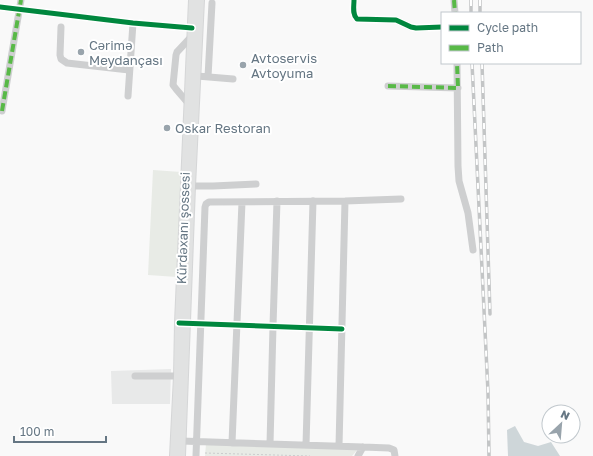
<svg xmlns="http://www.w3.org/2000/svg" width="593" height="456" font-family="'Golos Text',sans-serif">
<rect width="100%" height="100%" fill="#f9f9f9"/>
<!-- built -->
<path fill="#e8e9e9" d="M171 369 170 404H112L111 371Z"/>
<!-- green -->
<path fill="#e8ebe6" d="M153 170 181 172 177 277 148 275Z
M206 444 358 449 352 456H205Z"/>
<!-- water -->
<path fill="#ced6d9" d="M515 426 524 442 538 446 551 442 560 456H508L507 430Z"/>
<g fill="none" stroke-linecap="round" stroke-linejoin="round">
<defs>
<path id="major" d="M174 456 178 376 179 323 185 185 193 0
M181 456 191 186 200 0"/>
</defs>
<!-- major casing -->
<use href="#major" stroke="#d5d6d7" stroke-width="10"/>
<!-- path -->
<path stroke="#cbcccd" stroke-width="1" stroke-dasharray="2 2" stroke-linecap="butt" d="M205 453 310 456"/>
<!-- minor -->
<path stroke="#cecfd0" stroke-width="7" d="M354 0C354 7 352 14 357 19L396 20 411 27 416 28 442 27
M454 0 455 13
M0 7 133 23 192 28
M61 27 60 55 61 59 67 63 129 70
M457 63 458 166 459 181 468 213 473 250
M197 76 233 79
M208 77 212 3
M388 86 458 88
M128 96 133 23
M188 103 176 89 173 85 176 55 177 52 192 36H193
M2 111 21 0
M191 186H213L256 184
M181 323 342 329
M135 376H178
M181 441 363 447 389 448 394 450 395 456
M232 443 242 202
M270 444 273 326 277 201
M306 445 313 201
M339 446 345 201
M196 456 205 207 206 204 209 202 345 201 401 199
M358 456 363 447"/>
<!-- major -->
<use href="#major" stroke="#e1e2e2" stroke-width="8"/>
<defs>
<path id="rail" d="M471 0V13
M480 0V13
M472 63 488 392 489 456
M482 63 490 314"/>
</defs>
<!-- rail casing -->
<use href="#rail" stroke="#c3c5c6" stroke-width="3.5"/>
<!-- rail -->
<use href="#rail" stroke="#fff" stroke-width="2" stroke-dasharray="6" stroke-linecap="butt"/>
<!-- quiet -->
<path stroke="#58b947" stroke-width="4" stroke-dasharray="8 4" stroke-linecap="butt" d="M454 0 455 13
M388 86 458 88 457 63
M2 111 21 0"/>
<defs>
<path id="cycleway" d="M354 0C354 7 352 14 357 19L396 20 411 27 416 28 442 27
M0 7 133 23 192 28
M179 323 342 329"/>
</defs>
<!-- cycleway casing -->
<use href="#cycleway" stroke="#fff" stroke-width="8"/>
<!-- cycleway -->
<use href="#cycleway" stroke="#00873e" stroke-width="5"/>
</g>
<!-- markers -->
<g fill="#99a4ac" stroke="#fff" stroke-width="1.5">
<circle cx="81" cy="52" r="4"/>
<circle cx="243" cy="65" r="4"/>
<circle cx="167" cy="128" r="4"/>
</g>
<g text-anchor="middle" dominant-baseline="central" stroke-width="4" stroke-linejoin="round" paint-order="stroke">
<!-- poi labels -->
<g font-size="13" fill="#657683" stroke="#fff" text-anchor="start">
<text x="89" y="45">Cərimə<tspan x="89" dy="15">Meydançası</tspan></text>
<text x="251" y="58">Avtoservis<tspan x="251" dy="15">Avtoyuma</tspan></text>
<text x="175" y="128">Oskar Restoran</text>
</g>
<!-- street labels -->
<g font-size="13" fill="#657683" stroke="#fff">
<text transform="translate(183 228) rotate(-88)">Kürdəxanı şossesi</text>
</g>
</g>
<!-- legend -->
<rect x="441" y="12" width="140" height="52" fill="#ffffff" stroke="#c1c8cd"/>
<rect x="449" y="25" width="20" height="6" fill="#00873e" stroke="#c1c8cd"/>
<text x="477" y="32" font-size="12" fill="#657683">Cycle path</text>
<rect x="449" y="45" width="20" height="6" fill="#58b947" stroke="#c1c8cd"/>
<text x="477" y="52" font-size="12" fill="#657683">Path</text>
<!-- north arrow -->
<g transform="translate(561 424) rotate(26)"><circle r="19" fill="#ffffff" stroke="#c1c8cd"/>
<path d="M0-3L7 15L0 10L-7 15Z" fill="#99a4ac"/>
<text y="-6" font-size="11" font-weight="bold" text-anchor="middle" fill="#657683">N</text>
</g>
<!-- scale -->
<path d="M14 436v6h92v-6" fill="none" stroke="#657683" stroke-width="2"/>
<text x="20" y="436" font-size="12" fill="#657683" stroke="#ffffff" stroke-width="3" paint-order="stroke">100 m</text>
</svg>
